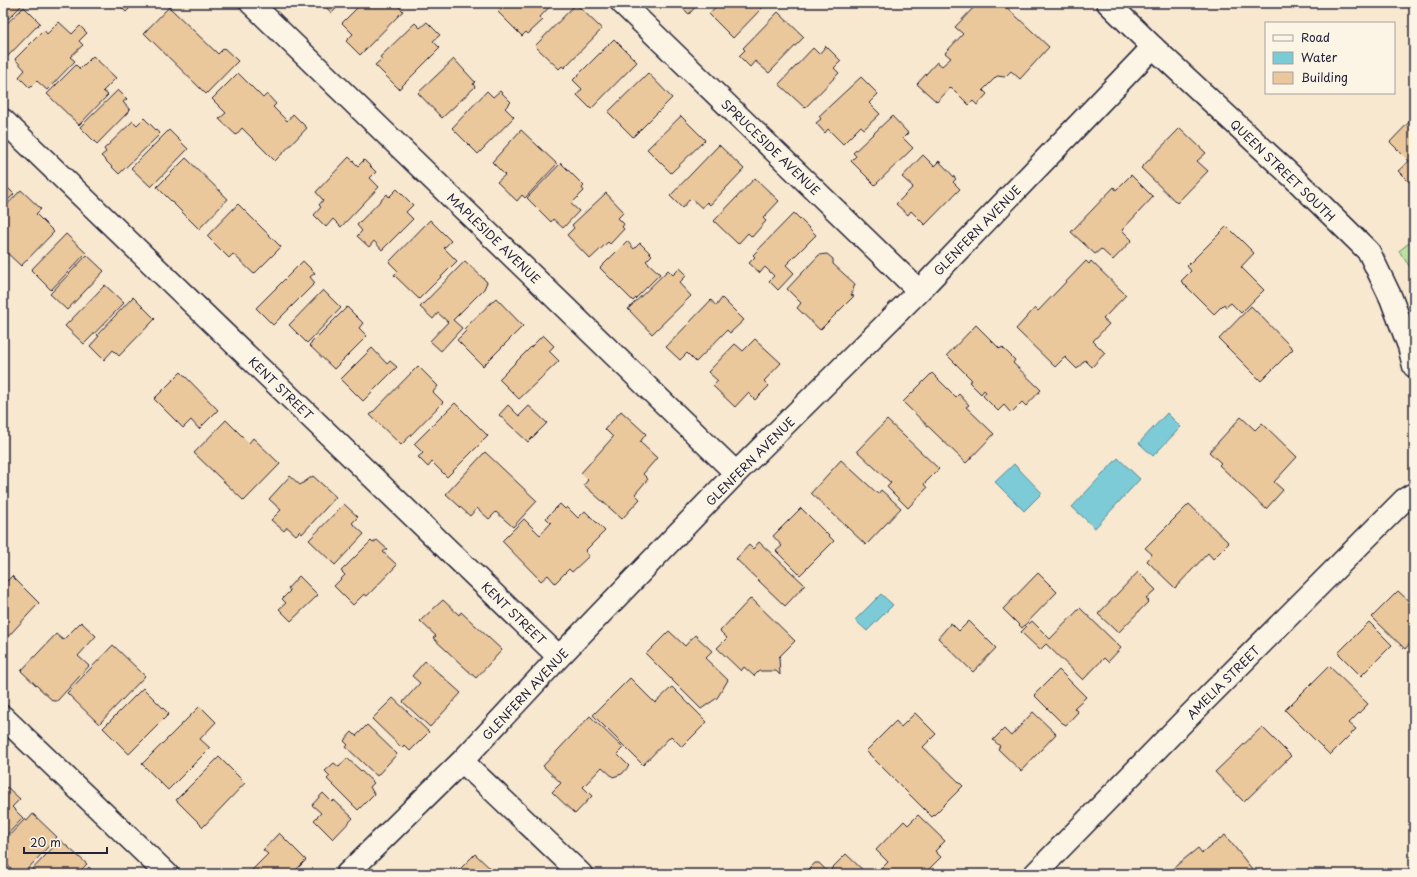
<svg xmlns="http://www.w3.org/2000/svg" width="1417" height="877" font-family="'Playpen Sans',sans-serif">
<rect width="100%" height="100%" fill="#f7e8cf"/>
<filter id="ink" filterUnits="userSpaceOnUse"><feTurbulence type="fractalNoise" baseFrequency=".025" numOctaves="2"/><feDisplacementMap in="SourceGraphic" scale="8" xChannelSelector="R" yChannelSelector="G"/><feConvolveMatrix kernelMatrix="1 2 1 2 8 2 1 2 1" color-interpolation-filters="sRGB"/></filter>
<g filter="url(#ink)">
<!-- green -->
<path fill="#b8e29e" stroke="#6d826c" d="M1414 239V273L1399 251Z"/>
<!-- water -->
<path fill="#7bcbd6" stroke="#578798" d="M1167 413 1181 427 1153 456 1139 443Z
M1118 458 1140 479 1095 528 1072 507Z
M1014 464 1042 493 1024 511 995 482Z
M881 594 893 605 867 631 855 620Z"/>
<!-- building -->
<path fill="#ebc89c" stroke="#22223b" d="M3 3H24L3 24Z
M117 3H135L126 12Z
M321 3H341L332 13Z
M362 3H395L403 11 360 55 346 41 353 34 342 23Z
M506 3H553L540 17 543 20 528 34 526 32 522 36 498 12Z
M677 3H699L689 14Z
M719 3H763L761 4 763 7 733 38 709 14Z
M978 3H1002L1049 47 1020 79 1011 71 1005 77 997 76 983 90 987 94 977 105 973 101 969 105 951 87 937 102 917 84 937 62 942 66 951 58 945 53 963 34 955 27Z
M576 4 602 29 564 68 562 66 559 69 535 46Z
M24 7 40 23 7 57 3 53V27Z
M169 7 218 54 224 48 238 61 206 94 144 33Z
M778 12 804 37 769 73 755 61 750 67 739 56 745 50 743 48Z
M59 22 72 34 80 26 87 33 79 41 83 45 70 57 75 61 47 90 37 81 30 88 19 77 25 70 15 59 44 30 47 34Z
M427 22 440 35 433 41 440 48 399 89 375 65 382 59 380 57 415 23 420 28Z
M614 39 637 62 591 109 577 95 582 89 573 80Z
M826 46 841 61 834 68 839 73 805 108 779 84 813 48 819 54Z
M93 56 116 78 103 91 108 95 79 125 47 94 76 65 80 69Z
M454 59 475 82 473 84 475 87 442 118 418 93Z
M238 73 263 98 267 94 276 104 273 107 287 121 293 114 307 128 275 161 242 128 236 135 219 119 226 113 212 99Z
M648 73 672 98 633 137 608 112Z
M861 77 878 94 869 103 880 114 864 129 861 126 843 144 828 129 825 133 816 123 821 119 819 116Z
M118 90 127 99 123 102 130 110 97 144 80 127Z
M487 91 493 97 500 91 511 102 505 108 514 117 478 154 452 128Z
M681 116 705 140 671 173 647 149Z
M892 116 908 133 903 138 913 148 875 185 851 161 856 156 853 153Z
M1414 117V187L1398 171 1409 161 1390 142Z
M144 118 160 134 119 174 101 156 106 152 104 149 133 121 137 125Z
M1180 128 1206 153 1197 161 1208 171 1177 203 1141 168Z
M169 130 188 149 151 187 131 168Z
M521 130 557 164 525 198 522 195 517 201 497 182 505 175 492 162Z
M719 145 744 169 710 205 707 202 702 208 691 198 682 208 670 196Z
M923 155 934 166 939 161 956 179 953 182 960 189 925 225 911 211 908 215 896 204 913 187 902 177Z
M349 157 358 166 364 160 376 172 370 178 379 187 341 227 333 219 326 227 314 215 321 207 319 205 323 200 316 192Z
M186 158 228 199 199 229 157 187Z
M561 163 584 186 582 188 584 191 571 204 579 211 563 228 553 219 551 222 527 198Z
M1131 175 1153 197 1122 230 1132 240 1113 260 1101 249 1095 254 1071 232 1114 187 1116 190Z
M755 178 779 201 763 218 766 221 752 237 748 233 738 244 714 221Z
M3 183 14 194 3 205Z
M397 189 413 205 406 212 413 219 382 250 374 241 369 247 357 236 362 231 357 225 387 194 389 197Z
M21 190 41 209 36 214 54 232 21 266 3 249 6 245 3 242V209Z
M606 193 624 212 618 218 624 224 622 227 624 229 610 244 608 242 590 259 567 235 574 228 572 225Z
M238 204 281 247 254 274 233 254 229 258 207 236Z
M794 213 816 235 786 265 794 273 778 290 769 281 774 276 765 267 760 273 749 263 755 257 753 255Z
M430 220 451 241 444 248 457 261 419 299 394 275 398 271 389 262Z
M1227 226 1254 253 1241 267 1264 290 1241 313 1231 303 1226 307 1224 304 1214 314 1181 281 1191 271 1187 266Z
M66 234 86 253 51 290 31 270Z
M627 241 634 249 640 243 652 255 646 261 660 274 633 301 600 268Z
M827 254 833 259V264L855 284 851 295 854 296 820 330 797 308 801 303 787 289 819 255Z
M87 255 104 271 67 310 50 294Z
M303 261 315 273 310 277 315 283 273 325 256 308Z
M465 261 487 282 484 289 453 320 462 328 441 351 430 341 448 322 438 313 433 319 420 307Z
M1086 261 1089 264 1091 261 1126 295 1103 319 1109 324 1093 341 1105 353 1092 367 1085 360 1077 369 1065 357 1055 367 1016 329 1035 308 1038 311Z
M680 268 687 275 679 283 691 296 652 334 628 309 668 270 673 275Z
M105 285 124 303 84 344 65 326Z
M323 290 341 308 307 343 289 325Z
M133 297 155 319 119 356 113 350 104 360 90 346 99 336 97 335Z
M496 298 523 326 483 366 457 340 466 331 464 329Z
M722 298 744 320 730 333 727 330 696 362 687 353 680 360 666 347 711 300 716 306Z
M1251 306 1293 349 1261 381 1219 339Z
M347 307 363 323 359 328 367 336 334 369 309 345Z
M976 325 1000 349 1002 347 1015 360 1013 363 1041 390 1026 406 1022 402 1011 413 1004 405 998 411 983 396 986 392 984 390 981 394 969 382 972 380 947 355Z
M543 335 554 346 549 351 559 361 519 399 499 379Z
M755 339 781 363 764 381 769 386 755 400 748 393 735 407 713 386 718 381 708 372 735 344 743 351Z
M372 348 387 364 390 361 397 367 363 401 341 379Z
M418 366 438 386 433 392 443 402 401 445 370 415Z
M181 372 218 410 199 429 191 420 183 428 154 399Z
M932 373 956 397 959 394 969 405 966 407 994 434 966 463 903 402Z
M455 403 488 436 447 477 432 462 428 467 418 457 423 453 414 444Z
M508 405 519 416 529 406 547 423 528 442 499 415Z
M621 411 646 434 640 442 657 458 643 474 648 479 635 494 640 499 622 519 584 485 588 480 581 473 613 437 605 429Z
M1241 417 1255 430 1262 423 1297 457 1274 482 1283 490 1266 509 1219 465 1221 463 1209 452Z
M226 420 249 443 253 438 280 464 244 501 194 453Z
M887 420 939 469 924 484 927 488 908 508 887 487 891 483 857 451Z
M485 452 537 501 513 527 496 512 489 519 477 508 470 516 446 494Z
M841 460 878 494 881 490 901 508 866 545 811 493Z
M290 476 300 485 313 476 336 497 302 534 300 531 296 535 287 527 284 531 271 520 281 510 269 499Z
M344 504 358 517 352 523 364 534 335 565 309 540Z
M560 504 565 509 567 507 578 518 585 511 605 531 585 551 589 556 572 572 569 569 555 583 548 575 541 581 502 541 524 519 540 535 551 523 546 518Z
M1189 504 1229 543 1213 559 1208 553 1175 588 1147 561 1152 554 1145 548Z
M801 508 834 541 800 575 776 551 782 546 773 536Z
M377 540 387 549 383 552 397 565 367 596 364 594 353 605 334 586 345 575 341 571 371 541 373 543Z
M759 542 805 585 785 606 736 559 749 545 753 549Z
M1138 572 1156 590 1146 599 1149 601 1118 633 1098 614Z
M1038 573 1057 592 1022 628 1003 609Z
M12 576 39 603 3 642V585Z
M299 576 318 595 291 621 279 609 286 603 282 599 290 591 288 588Z
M1398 591 1414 606V639L1405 649 1372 617Z
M751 598 795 641 779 657 780 675 776 671H759L754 676 744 667 741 671 717 648 727 638 720 631Z
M443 600 459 615 461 612 502 650 476 678 433 638 436 636 420 621Z
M1080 608 1121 648 1108 662 1104 658 1083 680 1046 644 1040 650 1021 632 1032 621 1050 639Z
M969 621 996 648 973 672 938 638 951 623 959 631Z
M81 622 96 636 78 656 89 666 57 701H53L21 671 56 634 63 640Z
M1369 622 1392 645 1361 676 1338 653Z
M669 631 685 646 695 635 712 651 705 658 728 680 717 698 701 709 646 654Z
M113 645 145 676 99 724 67 693Z
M425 661 461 693 430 727 403 702 420 683 412 676Z
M1329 666 1368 704 1349 723 1356 729 1330 755 1285 710Z
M1059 670 1086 697 1074 708 1078 712 1066 725 1061 722 1034 695Z
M630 678 655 703 672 687 707 722 682 747 671 736 643 765 593 715Z
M143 688 169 714 129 754 103 728Z
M393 698 429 732 410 751 404 745 402 748 372 719Z
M200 706 216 722 200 739 210 748 168 790 142 764Z
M1033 712 1056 734 1021 771 998 749 1000 746 993 740 1004 729 1011 736Z
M915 713 936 734 923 747 963 786 932 817 866 751 896 721 901 727Z
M590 716 623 748 617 754 629 766 622 774 613 777 602 767 583 787 592 796 575 814 552 792 561 783 543 766Z
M367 725 397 754 377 776 346 747 348 745 344 741 352 732 356 736Z
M1262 727 1291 756 1244 802 1215 772Z
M219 757 245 783 203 827 176 800Z
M347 758 374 783 370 787 374 794 358 810 327 779 330 776 325 771 334 763 339 767Z
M7 787 20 799 12 807 23 818 3 839V792Z
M323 793 332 802 334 800 353 818 333 839 314 820 321 813 312 805Z
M33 814 57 837 23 874H17L3 861V842L25 819 27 821Z
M918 815 945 841 935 851 941 857 924 874H880L878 872 888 862 876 850 904 821 908 825Z
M279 833 306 860 292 874H248L268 854 263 850Z
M1225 835 1256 874H1166L1198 848 1202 853Z
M60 840 87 864 77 874H28Z
M475 854 496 874H455Z
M846 854 867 874H831L833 872 831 869Z
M815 863H819L830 874H804Z
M89 867 96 874H82Z"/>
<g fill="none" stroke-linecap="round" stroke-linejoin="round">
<defs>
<path id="street" d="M251 3 736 473
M622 3 919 291
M3 120 559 657
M3 717 167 874
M462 761 581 874
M347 874 462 761 559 657 736 473 919 291 1153 47
M1035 874 1184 721 1404 500 1414 494"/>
<path id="secondary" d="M1108 3 1153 47 1296 180 1369 252 1391 298 1409 346 1414 366"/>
</defs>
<!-- street casing -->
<use href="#street" stroke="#22223b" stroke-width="25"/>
<!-- secondary casing -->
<use href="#secondary" stroke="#22223b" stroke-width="25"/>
<!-- street -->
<use href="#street" stroke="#fcf5e5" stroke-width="22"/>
<!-- secondary -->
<use href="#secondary" stroke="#fcf5e5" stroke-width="22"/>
</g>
</g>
<g text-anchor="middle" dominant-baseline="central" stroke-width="3" stroke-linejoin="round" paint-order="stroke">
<!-- street labels -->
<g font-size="12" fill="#22223b" stroke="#fcf5e5">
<text transform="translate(771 147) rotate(44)">SPRUCESIDE AVENUE</text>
<text transform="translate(1283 170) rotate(44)">QUEEN STREET SOUTH</text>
<text transform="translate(977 230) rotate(-46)">GLENFERN AVENUE</text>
<text transform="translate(494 238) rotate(44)">MAPLESIDE AVENUE</text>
<text transform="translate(281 388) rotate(44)">KENT STREET</text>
<text transform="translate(750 461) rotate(-45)">GLENFERN AVENUE</text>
<text transform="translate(514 613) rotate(44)">KENT STREET</text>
<text transform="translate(1223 682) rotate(-45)">AMELIA STREET</text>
<text transform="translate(525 694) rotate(-47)">GLENFERN AVENUE</text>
</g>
</g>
<!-- margin -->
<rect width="1417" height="877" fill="none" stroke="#fcf5e5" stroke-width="16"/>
<rect x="8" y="8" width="1401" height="861" fill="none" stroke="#22223b" stroke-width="1.5" filter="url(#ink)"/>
<!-- legend -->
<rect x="1265" y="22" width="130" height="72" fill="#fcf5e5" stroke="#a5a1a1"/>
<rect x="1273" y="35" width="20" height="6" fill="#fcf5e5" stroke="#a5a1a1"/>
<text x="1301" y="42" font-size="12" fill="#22223b">Road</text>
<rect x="1273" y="52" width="20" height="12" fill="#7bcbd6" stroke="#a5a1a1"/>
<text x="1301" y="62" font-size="12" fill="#22223b">Water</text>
<rect x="1273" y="72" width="20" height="12" fill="#ebc89c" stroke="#a5a1a1"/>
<text x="1301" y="82" font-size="12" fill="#22223b">Building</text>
<!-- scale -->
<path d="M24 847v6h83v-6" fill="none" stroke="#22223b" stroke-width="2"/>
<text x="30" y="847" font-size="12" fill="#22223b" stroke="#fcf5e5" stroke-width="3" paint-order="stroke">20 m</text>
</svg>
